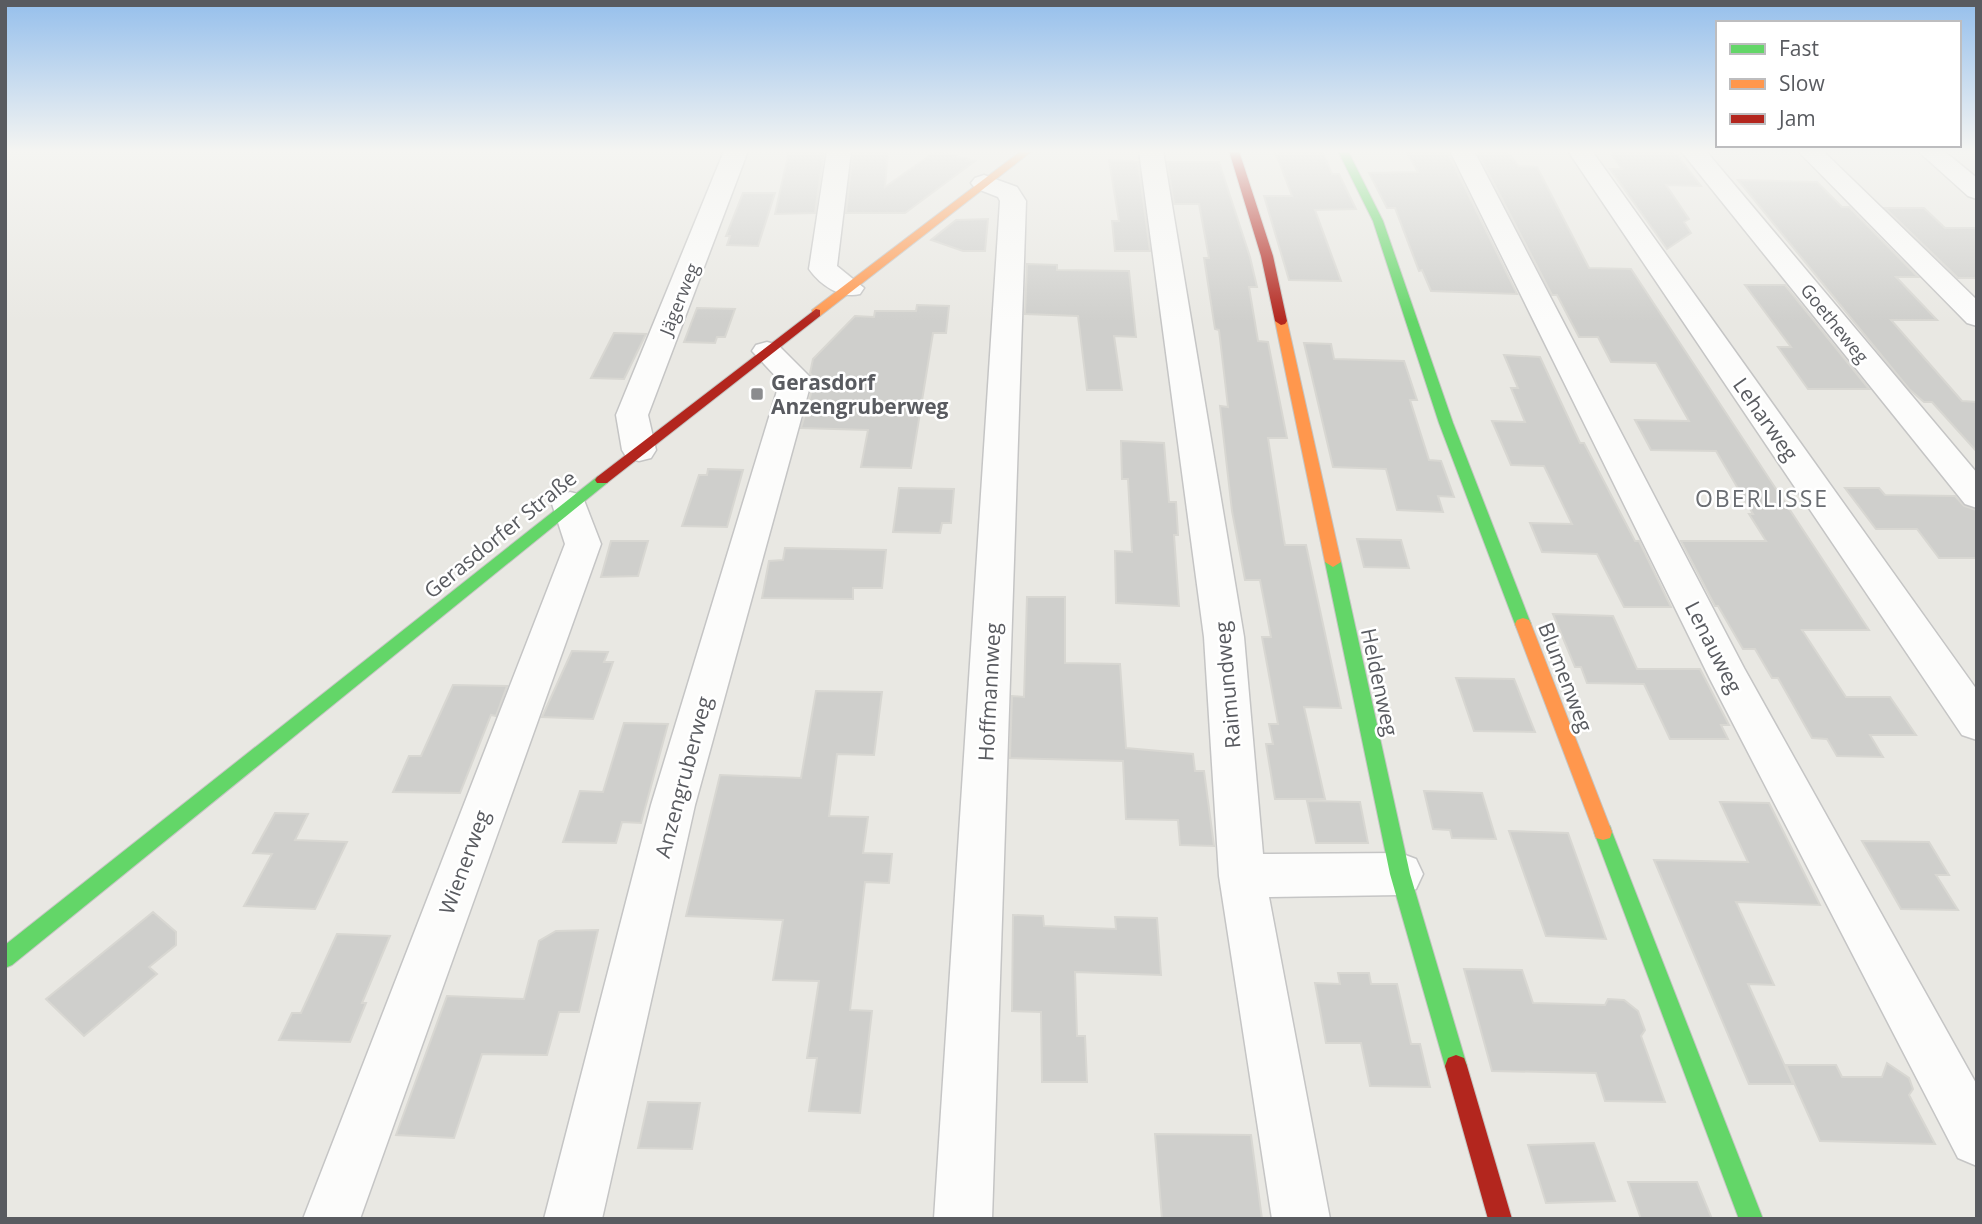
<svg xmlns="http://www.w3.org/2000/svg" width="1982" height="1224" font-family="'Open Sans',sans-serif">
<rect width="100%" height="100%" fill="#e9e8e3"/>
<!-- building -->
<path fill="#cfcfcc" stroke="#d8d7d2" stroke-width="2" d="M789 151H824L815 213 775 214Z
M853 151H888L885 187 936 151 975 161 905 213H846Z
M1275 151H1322L1332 174H1339L1356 209 1315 210 1341 281 1289 280 1264 196H1292Z
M1406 151H1447L1517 294 1431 291 1422 270 1419 271 1395 208H1387L1369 173 1418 172Z
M1477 151H1508L1518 166 1537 167 1589 268 1631 269 1869 630H1802L1846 697H1890L1916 735H1870L1883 757 1837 756 1827 739 1812 738 1778 678H1772L1755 649H1743L1718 606H1715L1681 541H1766L1749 514H1753L1716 451 1651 450 1635 420 1689 421 1656 363 1611 362 1598 337H1579L1557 295H1552Z
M1609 151H1674L1701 186 1666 185 1689 219 1684 222 1691 233 1667 249 1610 169H1622Z
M1109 160 1138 162 1150 251H1115L1112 221H1119Z
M1167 162H1219L1250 257 1257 287H1249L1258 341 1268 342 1287 438H1268L1284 540 1285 545H1306L1341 708 1304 707 1325 799H1275L1266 744H1273L1269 724H1278L1262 637H1271L1260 580H1245L1232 511 1220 406 1228 407 1219 330 1215 329 1204 258H1209L1199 204H1174Z
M1738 180 1817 182 1842 207H1849L1918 277H1896L1937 320H1891L1962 401 1977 402V452L1932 402H1924L1909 389Z
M743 193H775L758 246 727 245 730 236H726Z
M1885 208H1924L1945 228H1977V278H1958Z
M988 219 985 251H963L931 240 956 220Z
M1027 264 1057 265V270L1129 271 1136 337 1114 336 1122 390H1087L1078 316 1025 314Z
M1745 285H1785L1869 389H1808L1778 347H1791Z
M917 305 949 306 946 333H933L911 468 861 467 868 430 801 428 815 380 810 373 813 359 855 316 874 317 875 311H916Z
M697 308 735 309 725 337H717L715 343 684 342Z
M614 333 646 334 624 379 591 378Z
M1304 343 1331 344 1334 359 1404 361 1417 400H1410L1429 460 1441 461 1454 497 1438 496 1443 512 1397 510 1386 469 1333 467Z
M1504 355 1540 357 1580 443H1584L1635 541H1639L1671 607H1624L1597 554 1542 552 1530 523 1572 524 1544 466 1511 465 1492 421 1525 422 1511 388H1518Z
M1121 441 1164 443 1169 502H1176L1178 535H1174L1179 606 1116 603 1115 551 1132 552 1128 479H1122Z
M708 469 743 470 727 527 682 526 699 475H707Z
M899 488 954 489 951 523H942L940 533 893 532Z
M1845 488H1879L1885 495 1955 496 1964 506 1977 510V558H1939L1917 529H1876Z
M1357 539 1401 540 1409 568 1364 567Z
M611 541H648L638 576 601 577Z
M785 548 886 550 882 588H853V599L762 598 769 561 783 560Z
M1027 597H1065V663L1120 664 1126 748 1193 754 1195 771H1204L1214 846 1180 845 1178 820 1126 819 1123 761 1010 758 1012 696 1024 697Z
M1553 614 1613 616 1637 669H1700L1729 725H1721L1728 739H1670L1644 684 1587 683 1581 667H1575Z
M572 651 608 652 604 662H613L593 719 542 717Z
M1456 678 1514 679 1535 732 1474 731Z
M453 685 507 686 496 716 491 715 460 793 393 792 409 756H421Z
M816 691 882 692 874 755 837 754 829 816 868 817 863 853 892 854 889 883 865 882 850 1010 872 1011 860 1113 809 1111 817 1058H807L819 981 773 980 783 920 686 916 720 775 801 778Z
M624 723 668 724 641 823 622 822 616 843 563 842 580 791 603 792Z
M1424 791 1482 793 1496 839 1452 838 1450 830 1433 829Z
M1307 801 1360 802 1368 843H1316Z
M1720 802 1769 803 1820 905 1736 902 1774 985 1748 984 1793 1084H1749L1654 860 1748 862Z
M275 813 308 814 295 840 347 842 315 909 244 906 272 854 253 853Z
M1509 831 1568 833 1606 939 1546 936Z
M1862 841 1929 842 1949 875H1936L1958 910 1901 909Z
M153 912 176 932V945L149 967 157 974 84 1036 46 999Z
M1013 915 1043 916 1044 926 1116 929 1115 917 1157 918 1161 975 1075 972 1077 1036H1085L1087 1082H1042L1041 1012 1012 1011Z
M598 930 579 1012H559L547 1055 482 1054 454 1138 396 1135 447 996 524 999 539 941 556 931Z
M337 934 390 936 362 1003H366L350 1042 279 1040 292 1013H301Z
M1464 969 1522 970 1533 1003 1605 1005 1608 999 1624 1000 1638 1011 1645 1030 1641 1036 1665 1102 1605 1101 1596 1073 1492 1071Z
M1338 973H1369L1371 984H1397L1411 1044H1420L1430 1087 1370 1086 1361 1043H1326L1315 983 1340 984Z
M1887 1063 1909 1078 1913 1089 1909 1095 1935 1144 1820 1141 1786 1065H1836L1842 1077H1882Z
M648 1102 700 1103 692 1149 638 1148Z
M1155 1134 1251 1135 1262 1219H1162Z
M1594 1143 1615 1201 1546 1203 1528 1145Z
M1628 1182H1697L1712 1219H1641Z"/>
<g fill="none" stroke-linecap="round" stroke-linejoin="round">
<defs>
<path id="street" d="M724 151H748L648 415 656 450 651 458 639 461 627 458 622 450 616 415Z
M827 151H851L837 266 864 288 860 294C841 299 820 285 809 269Z
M1139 151H1163L1244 637 1263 854 1400 853 1416 859 1423 874 1416 889 1400 895 1269 897 1330 1219H1272L1219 876 1204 637Z
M1450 151H1474L1744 668 1977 1085V1166L1958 1158 1710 679Z
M1568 151H1592L1977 690V740L1962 735Z
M1681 151H1706L1977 473V508L1965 504Z
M1798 151H1823L1977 300V326L1967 323Z
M1918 151H1944L1977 178V199L1968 196Z
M984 175 1017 187 1026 201 992 1219H934L1000 201 998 197 975 188 971 183 975 178Z
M767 342 778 345 812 379 695 805 602 1219H544L651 805 780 381 752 351 756 345Z
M570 492 582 495 601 544 360 1219H303L565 544 552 504 558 495Z"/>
<path id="fast" d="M1338 151H1348L1383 221 1453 423 1531 624 1529 628H1517L1515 624 1439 423 1373 221Z
M602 475 609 480 607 483 12 965 5 968V945L597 477Z
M1333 557 1341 562 1410 874 1467 1066 1464 1074 1456 1077 1448 1074 1445 1066 1390 874 1325 562Z
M1603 824 1610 826 1612 832 1763 1219H1739L1594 832 1596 826Z"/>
<path id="slow" d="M1021 151H1032L820 316H812V310Z
M1281 317 1287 321 1341 562 1333 567 1325 562 1275 321Z
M1523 618 1529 620 1531 624 1612 832 1610 838 1603 840 1596 838 1594 832 1515 624 1517 620Z"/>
<path id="jam" d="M1229 151H1239L1273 256 1287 321 1285 324 1281 325 1275 321 1261 256Z
M816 309 820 310V316L607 483H597L595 480 597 477Z
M1456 1055 1464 1058 1467 1066 1512 1219H1488L1445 1066 1448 1058Z"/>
</defs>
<!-- street casing -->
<use href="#street" stroke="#c5c5c5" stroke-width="3"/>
<!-- fast casing -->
<use href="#fast" stroke="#c5c5c3" stroke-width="2"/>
<!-- slow casing -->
<use href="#slow" stroke="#c5c5c3" stroke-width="2"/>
<!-- jam casing -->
<use href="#jam" stroke="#c5c5c3" stroke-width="2"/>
<!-- street -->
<use href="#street" fill="#fcfcfb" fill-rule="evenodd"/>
<!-- fast -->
<use href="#fast" fill="#63d668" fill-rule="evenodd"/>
<!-- slow -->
<use href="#slow" fill="#ff974d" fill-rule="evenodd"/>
<!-- jam -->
<use href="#jam" fill="#b3261e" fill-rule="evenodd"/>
</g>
<!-- sky -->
<linearGradient id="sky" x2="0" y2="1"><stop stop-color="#95bfec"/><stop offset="0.47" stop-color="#f5f5f2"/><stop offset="1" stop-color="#f5f5f2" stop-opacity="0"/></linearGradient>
<rect width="1982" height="322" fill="url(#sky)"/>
<!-- markers -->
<rect fill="#8b8c8e" stroke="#fff" stroke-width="2.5" x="750" y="387" width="14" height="14" rx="3.5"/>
<g text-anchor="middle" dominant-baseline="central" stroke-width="5" stroke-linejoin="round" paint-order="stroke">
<!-- far-street labels -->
<g font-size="18" fill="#595b60" stroke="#fff">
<text transform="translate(679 299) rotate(-68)">Jägerweg</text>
<text transform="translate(1835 323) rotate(51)">Goetheweg</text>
</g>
<!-- poi labels -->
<g font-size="21" font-weight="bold" fill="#595b60" stroke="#fff" text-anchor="start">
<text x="771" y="382">Gerasdorf<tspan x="771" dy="24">Anzengruberweg</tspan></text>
</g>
<!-- street labels -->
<g font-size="21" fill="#595b60" stroke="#fff">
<text transform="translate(1766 419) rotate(55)">Leharweg</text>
<text transform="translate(500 534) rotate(-39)">Gerasdorfer Straße</text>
<text transform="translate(1714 647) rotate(63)">Lenauweg</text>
<text transform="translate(1566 677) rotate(69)">Blumenweg</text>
<text transform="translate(1380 682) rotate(78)">Heldenweg</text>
<text transform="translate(1227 685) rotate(-95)">Raimundweg</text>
<text transform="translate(989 692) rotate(-87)">Hoffmannweg</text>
<text transform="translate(683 777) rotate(-75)">Anzengruberweg</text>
<text transform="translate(464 862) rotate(-70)">Wienerweg</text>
</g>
<!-- neighbourhood labels -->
<g font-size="23" letter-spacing="2" fill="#6a6d72" stroke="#fff">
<text x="1762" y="498">OBERLISSE</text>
</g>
</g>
<!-- border -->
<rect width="1982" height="1224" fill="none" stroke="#595b60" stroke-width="14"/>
<!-- legend -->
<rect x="1716" y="21" width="245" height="126" fill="#ffffff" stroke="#bdbdbf" stroke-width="2"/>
<rect x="1730" y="44" width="35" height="10" fill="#63d668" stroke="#bdbdbf" stroke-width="2"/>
<text x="1779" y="56" font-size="21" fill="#595b60">Fast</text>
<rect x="1730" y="79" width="35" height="10" fill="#ff974d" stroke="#bdbdbf" stroke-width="2"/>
<text x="1779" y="91" font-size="21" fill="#595b60">Slow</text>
<rect x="1730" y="114" width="35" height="10" fill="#b3261e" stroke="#bdbdbf" stroke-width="2"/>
<text x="1779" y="126" font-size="21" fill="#595b60">Jam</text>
</svg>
